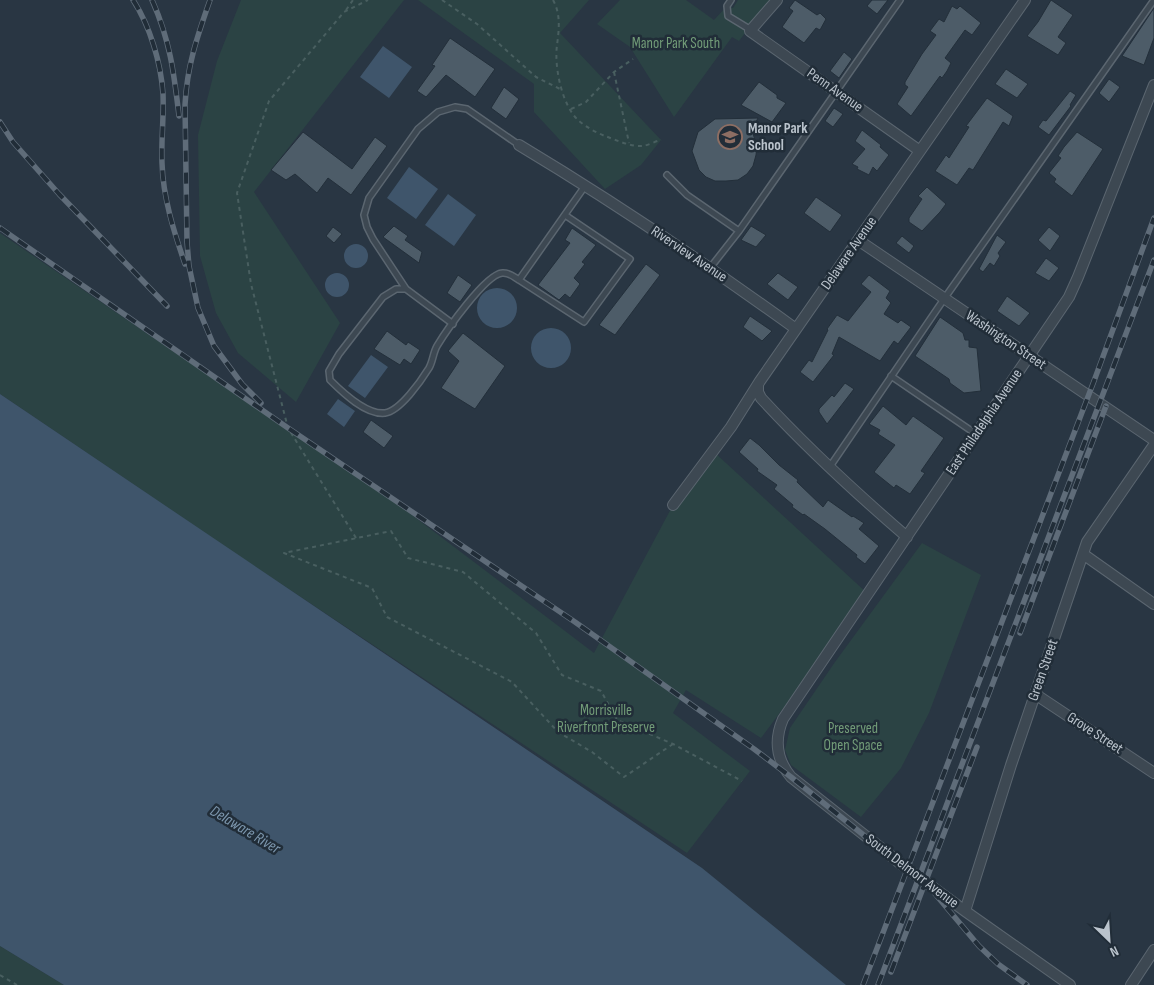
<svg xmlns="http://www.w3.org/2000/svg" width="1154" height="985" font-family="'Sofia Sans Condensed',sans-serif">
<rect width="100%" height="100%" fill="#293643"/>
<!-- green -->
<path fill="#2b4344" d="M241 0H404L254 192 340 323 296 402 238 353 216 313 200 256 198 135 217 61Z
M418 0H589L560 33 661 140 641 165 605 189 534 112V84Z
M620 0H686L714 20 727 6 733 8 738 0H770L739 41 732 37 674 117 630 47 597 24Z
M0 233 408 512 594 653 673 505 714 452 868 594 761 738 686 690 673 713 750 771 687 853 236 554 0 394Z
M922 543 981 575 929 713 901 768 861 817 791 765 785 750 790 728 835 662Z
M0 946 64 985H0Z"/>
<!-- water -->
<path fill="#3f556b" d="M383 46 412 67 389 98 360 77Z
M409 167 438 189 416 219 387 198Z
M448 194 476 215 454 246 425 225Z
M344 256a12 12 0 1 1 24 0a12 12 0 1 1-24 0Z
M325 285a12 12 0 1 1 24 0a12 12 0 1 1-24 0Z
M477 308a20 20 0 1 1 40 0a20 20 0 1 1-40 0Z
M531 348a20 20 0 1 1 40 0a20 20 0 1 1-40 0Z
M371 355 388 367 365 398 348 386Z
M0 394 702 868 846 985H64L0 946Z
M338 399 355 411 344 427 327 414Z"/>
<!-- building -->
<path fill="#4d5c68" stroke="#232f3a" d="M795 0 817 15 820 13 826 19 820 30 816 28 804 43 782 27 793 11 789 8Z
M872 0H888L877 14 867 6Z
M1051 0 1073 15 1058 37 1066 43 1058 55 1027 36 1038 22Z
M952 6 957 9 960 6 981 23 972 35 965 30 945 58 951 63 947 71 942 78 940 76 911 116 897 104 908 87 905 85V82L922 54 936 35 930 31 939 19 944 22Z
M1154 8V38L1144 65 1122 56Z
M450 38 495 69 475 97 446 75 426 97 417 91 435 66 432 65Z
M844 52 852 59 839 78 830 71Z
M1006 69 1028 84 1017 98 995 84Z
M1109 79 1120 87 1109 102 1099 93Z
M759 82 777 95V98L786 103 772 122 741 105Z
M504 87 519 99 506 119 491 108Z
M1070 91 1076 95 1070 105 1071 106 1049 135 1038 127 1043 120 1046 121Z
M987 98 1013 116 1009 126 1003 122 973 170 969 168 957 185 935 171 946 155 949 158 969 127 966 126Z
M834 108 843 114 833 127 825 121Z
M758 118 752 130 757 147 756 155 753 166 747 174 738 180 726 181H715L706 177 699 170 692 151 698 132 715 119Z
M862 130 881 145 880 147 889 155 877 171 873 167 869 175 857 169 858 167 852 164 865 149 855 141Z
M303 132 352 169 375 137 387 146 351 195 328 178 317 193 295 174 286 180 271 170Z
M1077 132 1103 149 1072 196 1054 182 1056 179 1049 173 1061 158 1058 156 1064 147Z
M927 187 946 204 940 212 922 231 909 222V218L922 199 918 196Z
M816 197 842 215 830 232 804 213Z
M394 226 408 236 405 240 422 252 419 263 383 237Z
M751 226 766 235 756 247 741 240Z
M333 227 342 234 334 243 326 236Z
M1049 227 1060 236 1050 251 1038 240Z
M572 228 596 245 582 262 585 264 574 278 580 284 570 298 565 294 559 300 538 285 570 243 565 240Z
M997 235 1006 242 998 253 1000 256 994 266 990 263 983 272 979 269Z
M902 236 914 246 909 253 896 243Z
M1046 258 1059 268 1049 281 1035 273Z
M646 264 660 275 615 335 599 325Z
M778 273 798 287 788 300 767 284Z
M458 275 472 285 460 302 447 293Z
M869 275 890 291 886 298 891 303 884 314 898 323 901 320 911 327 898 344 894 341 880 361 839 337 832 354 834 355 813 382 800 372 809 360 812 362 828 330 827 329 837 315 848 321 871 292 861 284Z
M1007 296 1030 313 1019 326 997 311Z
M750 316 772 331 762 341 743 327Z
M940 317 963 333 965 340H969V347L977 348 981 391 964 393 950 383 949 379 915 356Z
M387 331 406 345 408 342 420 350 411 364 404 359 400 365 374 349Z
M463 333 505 366 475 409 441 388 459 361 448 351Z
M845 383 854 389 827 424 819 412V409L832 395 834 397Z
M883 406 906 425 913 416 944 438 921 471 925 473 910 494 896 485 894 488 874 472 895 445 878 434 880 430 869 424Z
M371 420 393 436 384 448 363 432Z
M750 438 759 445 779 465 798 480 797 482 823 507 828 500 852 517 853 516 864 523 859 529 879 546 865 564 856 557 857 555 825 529 804 514 803 515 792 507 793 505 774 489 777 485 757 471 758 469 739 452Z"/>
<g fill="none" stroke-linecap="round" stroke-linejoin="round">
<defs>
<path id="service" d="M731 0 727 6 728 16 751 30
M667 175 687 195 739 231
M565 215 630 259 584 322 519 280 585 186
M710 268 739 231 900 0
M406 289 373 239 367 227 364 215 369 198 418 129 438 112 455 107 467 109 519 145
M453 324 406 289H396L383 297 339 354 329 371 330 380C343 393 366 415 385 413 400 411 421 381 429 368 433 361 433 353 437 346 446 331 485 275 502 273 509 272 514 277 519 280
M891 376 976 434
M829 468 944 299 1154 0"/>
<path id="minor" d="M777 0 750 31 920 151
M519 145C614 202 706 264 796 329
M858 240 1154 440
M758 385V392L761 398C807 448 856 493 907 537
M673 505 731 427 760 381 1025 0
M1083 554 1154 604
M1035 694 1154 773
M965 911 1011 765 1087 542 1154 445
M1070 985 965 911 901 864 791 777C776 759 774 740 783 719L1069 297 1078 277 1154 85
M1131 985 1154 950"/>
</defs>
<!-- service casing -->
<use href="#service" stroke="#5b6670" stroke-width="8"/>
<!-- minor casing -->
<use href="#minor" stroke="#5b6670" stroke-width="12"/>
<!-- path -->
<path stroke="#495f60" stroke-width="2" stroke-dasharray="4 4" stroke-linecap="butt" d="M442 0 477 24 536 77 562 90
M553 0C561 14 559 30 557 45 554 67 562 106 579 121 586 127 597 133 605 136 616 140 631 147 643 146 649 145 656 141 661 140
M346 10 353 0
M614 72 629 143
M571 109 586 102 614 72 633 59
M356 538 288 428 251 284 237 193 269 101 344 12 368 0
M673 744 624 777 592 752 558 732 512 682 387 617 372 588 284 553 391 531 408 558 463 572 536 633 562 675 601 691 617 720 673 744 742 781
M0 975 17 985"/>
<!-- service -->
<use href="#service" stroke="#3d4852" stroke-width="5"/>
<!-- minor -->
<use href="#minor" stroke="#3d4852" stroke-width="10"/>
<defs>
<path id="rail" d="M133 0C150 26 161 63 163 94 164 117 161 140 162 163 163 198 174 232 185 264
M152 0C170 40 174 73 179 116
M210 0C197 37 187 66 185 105L187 242 189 266 198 308 214 346 242 384 261 403
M0 122 13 142 59 194 167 306
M0 228 288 428 575 622 754 749 791 777 931 889 979 946 998 964 1027 985
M1020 633 1106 406
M891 972 977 747
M863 985 1094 381 1154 218
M878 985 1154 260"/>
</defs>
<!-- rail casing -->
<use href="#rail" stroke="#5f6c79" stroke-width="5.5"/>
<!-- rail -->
<use href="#rail" stroke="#212d38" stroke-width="4" stroke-dasharray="11" stroke-linecap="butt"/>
</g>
<!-- icons -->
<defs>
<symbol id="school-ring" viewBox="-11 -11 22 22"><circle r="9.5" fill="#212d38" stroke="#8d6e63" stroke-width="1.5"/><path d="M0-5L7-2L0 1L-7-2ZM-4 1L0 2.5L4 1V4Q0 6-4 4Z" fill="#8d6e63"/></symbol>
</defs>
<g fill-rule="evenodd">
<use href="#school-ring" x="716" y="123" width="28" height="28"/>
</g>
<g text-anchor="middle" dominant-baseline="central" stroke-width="5" stroke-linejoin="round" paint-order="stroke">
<!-- park labels -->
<g font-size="15" fill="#729c78" stroke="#212d38">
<text x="676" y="43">Manor Park South</text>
<text x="606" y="710">Morrisville<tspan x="606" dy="17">Riverfront Preserve</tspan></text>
<text x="853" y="728">Preserved<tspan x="853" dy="17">Open Space</tspan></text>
</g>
<!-- street labels -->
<g font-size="15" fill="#bac3cc" stroke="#212d38">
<text transform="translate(835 90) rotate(35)">Penn Avenue</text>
<text transform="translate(849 253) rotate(-55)">Delaware Avenue</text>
<text transform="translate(689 254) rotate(34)">Riverview Avenue</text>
<text transform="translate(1006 340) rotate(34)">Washington Street</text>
<text transform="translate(984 422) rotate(-56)">East Philadelphia Avenue</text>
<text transform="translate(1043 670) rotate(-71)">Green Street</text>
<text transform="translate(1095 733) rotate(33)">Grove Street</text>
<text transform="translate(912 871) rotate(37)">South Delmorr Avenue</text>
</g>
<!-- poi labels -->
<g font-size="15" font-weight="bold" fill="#bac3cc" stroke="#212d38" text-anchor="start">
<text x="748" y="128">Manor Park<tspan x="748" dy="17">School</tspan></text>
</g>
<!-- water labels -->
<g font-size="16" font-style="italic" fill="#7c96ad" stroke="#212d38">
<text transform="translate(245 830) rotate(31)">Delaware River</text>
</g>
</g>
<!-- north arrow -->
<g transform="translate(1109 940) rotate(155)" stroke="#212d38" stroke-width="4" paint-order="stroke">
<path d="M0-4L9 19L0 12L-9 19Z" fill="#bac3cc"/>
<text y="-8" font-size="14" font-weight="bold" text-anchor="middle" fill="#bac3cc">N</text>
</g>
</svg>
